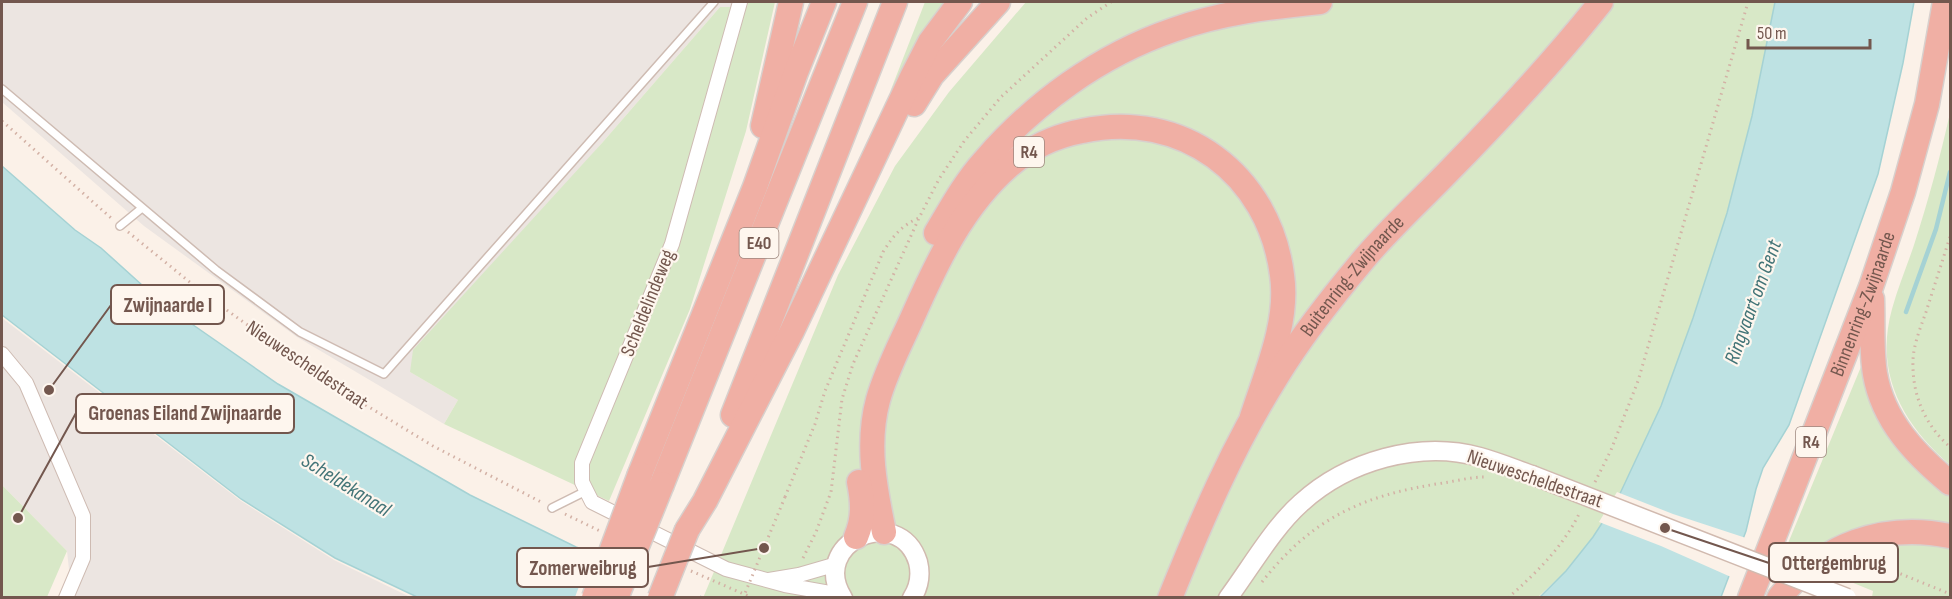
<svg xmlns="http://www.w3.org/2000/svg" width="1952" height="599" font-family="'Sofia Sans Condensed',sans-serif">
<rect width="100%" height="100%" fill="#fbf1e8"/>
<!-- industrial -->
<path fill="#ece5e1" d="M2 2H748L747 7H720L602 143 410 372 458 400 444 424 297 337 144 226 2 102Z
M2 318 241 501 334 560 410 597H72L67 551 2 485Z"/>
<!-- green -->
<path fill="#d8e8c7" d="M748 2H775L746 131 690 309 609 501 444 424 458 400 410 372 413 350 602 143 720 7H747Z
M925 2H945L920 35 890 92Z
M1026 2H1775L1752 116 1727 213 1693 318 1661 406 1617 500 1593 537 1566 571 1538 597 703 598 838 275 895 166 949 92Z
M1950 113V465C1903 424 1874 374 1892 309 1898 287 1907 266 1914 245 1928 201 1940 158 1950 113Z
M1865 357 1922 471 1950 495V524C1901 517 1837 521 1803 562L1784 553Z
M2 485 67 551 47 597H2Z
M1902 544 1933 545 1950 548V597H1872L1873 591 1824 571C1848 555 1873 548 1902 544Z"/>
<!-- water -->
<path fill="#bee2e3" stroke="#a5d2d4" stroke-width="1.5" d="M1775 2H1914L1903 63 1878 174 1789 425 1763 468 1756 489 1746 531 1721 597 1539 598 1566 571 1593 537 1617 500 1661 406 1693 318 1727 213 1752 116Z
M2 166 75 230 101 248 163 304 278 384 470 495 576 547 702 597H417L335 558 241 499 2 315Z"/>
<!-- pier -->
<path fill="#fbf1e8" d="M1617 492 1673 514 1746 538 1731 577 1661 546 1599 522Z
M593 550 701 594 699 598 575 597Z"/>
<g fill="none" stroke-linecap="round" stroke-linejoin="round">
<!-- stream -->
<path stroke="#a5d2d4" stroke-width="4.5" d="M1906 312 1936 229 1950 172"/>
<defs>
<path id="lane" d="M2 89 216 270 300 332 384 374 714 2
M120 226 142 208
M552 508 586 491"/>
<path id="street" d="M740 2 672 244 582 463V482L592 502 726 569 785 585 841 595
M2 354 26 383 83 516V558L66 598
M769 580 799 575 837 564"/>
<path id="secondary" d="M843 598C808 543 899 502 918 562 921 574 919 587 912 598
M1228 598C1251 567 1273 528 1301 503 1347 461 1419 440 1480 457 1498 462 1515 469 1532 475"/>
<g id="highway">
<path d="M914 104 932 75 998 2"/>
<path d="M763 126 791 2"/>
<path d="M936 233C951 208 965 182 984 161 1034 103 1100 55 1173 30 1220 13 1270 7 1320 2"/>
<path d="M1872 299C1873 323 1871 350 1875 374 1883 421 1915 454 1950 483"/>
<path d="M733 415 895 2"/>
<path d="M640 474 755 187 796 72 824 2"/>
<path d="M662 484 855 2"/>
<path d="M687 530 705 501 792 331 913 75 930 42 960 2"/>
<path d="M884 532C875 489 866 444 878 400 886 371 901 343 913 316 937 262 963 206 1009 166 1030 148 1055 136 1082 131 1182 109 1269 174 1282 275 1289 322 1266 373 1252 417"/>
<path d="M856 537C864 518 863 502 859 482"/>
<path id="s1" d="M1170 598C1201 521 1233 446 1277 376 1302 335 1333 296 1364 259 1390 228 1421 200 1449 171 1502 117 1554 61 1601 2"/>
<path id="s2" d="M1750 598 1871 287 1903 192 1927 104 1945 2"/>
<path d="M1779 598C1822 545 1883 522 1950 536"/>
</g>
</defs>
<!-- lane casing -->
<use href="#lane" stroke="#cebbb2" stroke-width="10"/>
<!-- street casing -->
<use href="#street" stroke="#cebbb2" stroke-width="16"/>
<!-- secondary casing -->
<use href="#secondary" stroke="#d1baaf" stroke-width="21"/>
<!-- highway casing -->
<use href="#highway" stroke="#d8d0cd" stroke-width="27"/>
<!-- path -->
<path stroke="#d3b1a5" stroke-width="3" stroke-dasharray="1.5 4.5" stroke-linecap="butt" d="M2 121 111 218
M128 232 207 296 284 351 364 404 433 446 543 503
M1950 237C1942 262 1934 287 1926 312 1920 329 1912 348 1913 366 1913 398 1927 427 1950 447
M1595 482 1611 450 1638 381 1748 2
M785 497 815 424 825 391 883 252C893 236 902 225 919 218
M565 514 600 531
M803 558 816 532 831 492 842 399 853 364 919 218 939 179 965 140 1001 97 1087 18 1111 2
M1854 566 1873 565 1884 567 1950 594
M691 571 753 598
M1262 582C1312 518 1363 495 1443 483 1456 481 1471 477 1484 477
M1508 598C1537 572 1563 547 1580 512"/>
<!-- lane -->
<use href="#lane" stroke="#fff" stroke-width="7"/>
<!-- street -->
<use href="#street" stroke="#fff" stroke-width="14"/>
<!-- secondary -->
<use href="#secondary" stroke="#fff" stroke-width="18"/>
<!-- highway -->
<use href="#highway" stroke="#f0afa4" stroke-width="24"/>
<defs>
<path id="secondary-bridge" d="M1532 475 1847 598"/>
<path id="highway-bridge" d="M594 598 640 474
M616 598 662 484
M660 598 687 530"/>
</defs>
<!-- secondary-bridge casing -->
<use href="#secondary-bridge" stroke="#d1baaf" stroke-width="21" stroke-linecap="butt"/>
<!-- highway-bridge casing -->
<use href="#highway-bridge" stroke="#d8d0cd" stroke-width="27" stroke-linecap="butt"/>
<!-- path-bridge -->
<path stroke="#d3b1a5" stroke-width="3" stroke-dasharray="1.5 4.5" stroke-linecap="butt" d="M743 598 785 497"/>
<!-- secondary-bridge -->
<use href="#secondary-bridge" stroke="#fff" stroke-width="18"/>
<!-- highway-bridge -->
<use href="#highway-bridge" stroke="#f0afa4" stroke-width="24"/>
</g>
<g text-anchor="middle" dominant-baseline="central" stroke-width="4.5" stroke-linejoin="round" paint-order="stroke">
<!-- shield labels -->
<g fill="#fef6ee" stroke="#9d877e" stroke-width="1.5">
<rect x="1014" y="137" width="30" height="30" rx="4.5"/>
<rect x="739.5" y="228" width="39" height="30" rx="4.5"/>
<rect x="1796" y="427" width="30" height="30" rx="4.5"/>
</g>
<g font-size="18" font-weight="bold" fill="#73574e">
<text x="1029" y="152">R4</text>
<text x="759" y="243">E40</text>
<text x="1811" y="442">R4</text>
</g>
<!-- street labels -->
<g font-size="20" fill="#73574e" stroke="#fef6ee">
<text stroke="none"><textPath href="#s1" startOffset="372">Buitenring-Zwijnaarde</textPath></text>
<text transform="translate(648 303) rotate(-68)">Scheldelindeweg</text>
<text stroke="none"><textPath href="#s2" startOffset="315">Binnenring-Zwijnaarde</textPath></text>
<text transform="translate(307 365) rotate(34)">Nieuwescheldestraat</text>
<text transform="translate(1535 479) rotate(19)">Nieuwescheldestraat</text>
</g>
<!-- water labels -->
<g font-size="21" font-style="italic" fill="#427477" stroke="#fef6ee">
<text transform="translate(1753 302) rotate(-70)">Ringvaart om Gent</text>
<text transform="translate(346 485) rotate(32)">Scheldekanaal</text>
</g>
</g>
<!-- callouts -->
<path fill="none" stroke="#73574e" stroke-width="2" d="M49 390L111 305M18 518L76 413M1665 528L1769 563M764 548L648 567"/>
<g fill="#73574e" stroke="#fef6ee" stroke-width="2">
<circle cx="49" cy="390" r="6"/>
<circle cx="18" cy="518" r="6"/>
<circle cx="1665" cy="528" r="6"/>
<circle cx="764" cy="548" r="6"/>
</g>
<g fill="#fef6ee" stroke="#73574e" stroke-width="2">
<rect x="111" y="285" width="113" height="39" rx="6"/>
<rect x="76" y="394" width="218" height="39" rx="6"/>
<rect x="1769" y="543" width="129" height="39" rx="6"/>
<rect x="517" y="548" width="131" height="39" rx="6"/>
</g>
<g font-size="21" text-anchor="middle" font-weight="bold" fill="#73574e">
<text x="168" y="312">Zwijnaarde I</text>
<text x="185" y="420">Groenas Eiland Zwijnaarde</text>
<text x="1834" y="570">Ottergembrug</text>
<text x="583" y="575">Zomerweibrug</text>
</g>
<!-- border -->
<rect width="1952" height="599" fill="none" stroke="#73574e" stroke-width="6"/>
<!-- scale -->
<path d="M1748 39v9h122v-9" fill="none" stroke="#73574e" stroke-width="3"/>
<text x="1757" y="39" font-size="18" fill="#73574e" stroke="#fef6ee" stroke-width="4.5" paint-order="stroke">50 m</text>
</svg>
